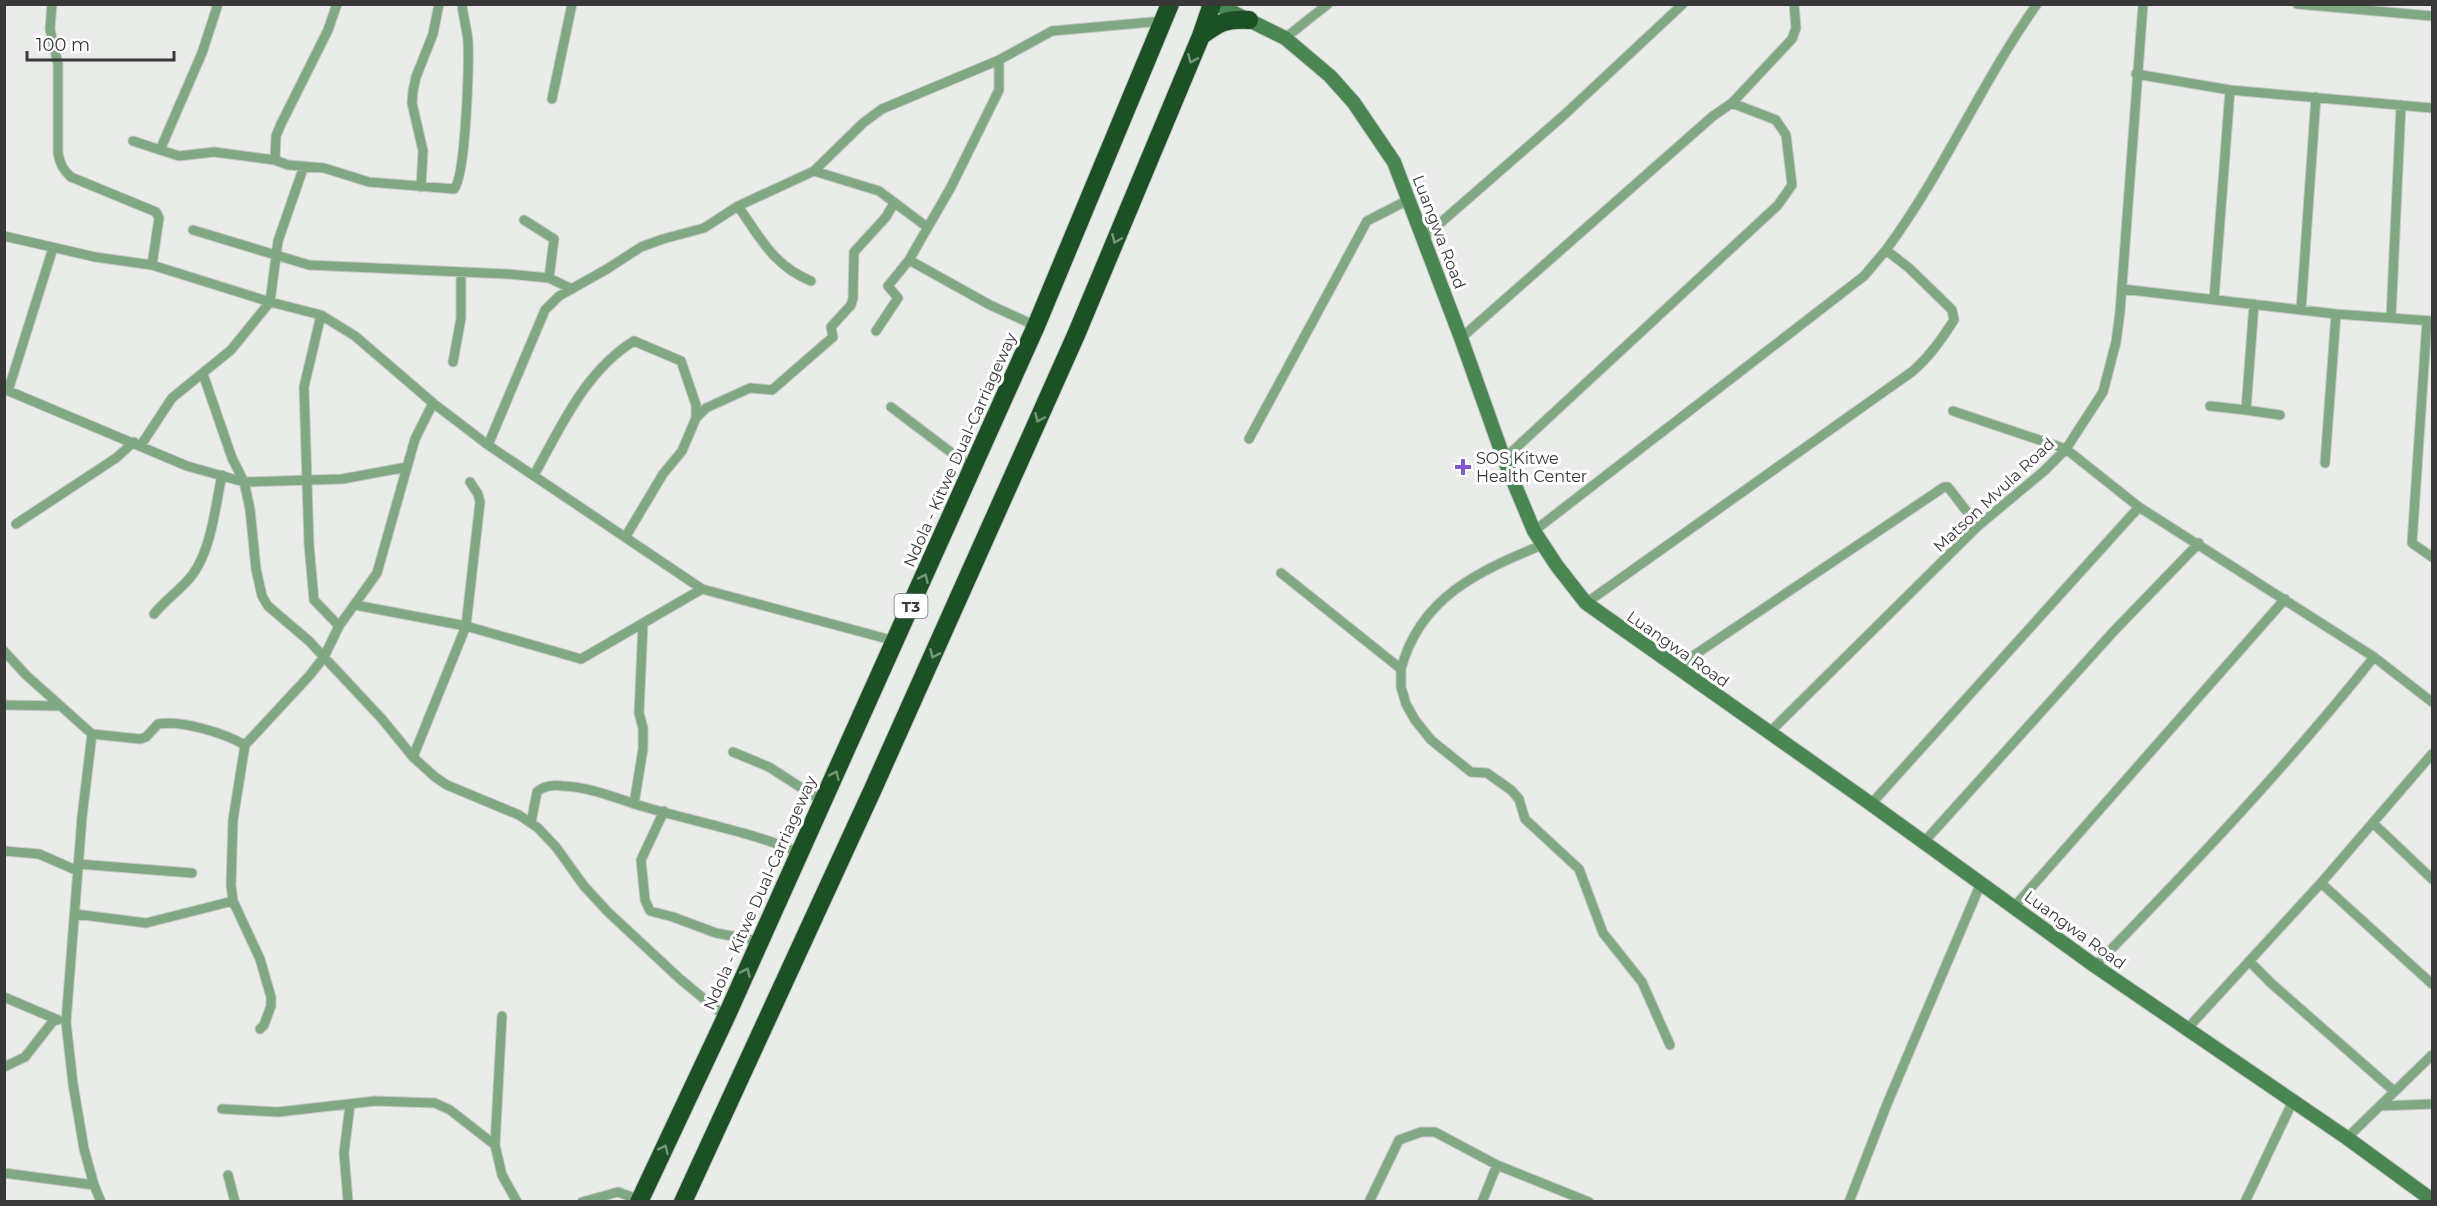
<svg xmlns="http://www.w3.org/2000/svg" width="2437" height="1206" font-family="Montserrat,sans-serif">
<rect width="100%" height="100%" fill="#eaecea"/>
<g fill="none" stroke-linecap="round" stroke-linejoin="round">
<defs>
<path id="street" d="M52 4 50 29 58 64V153C60 164 63 170 71 177L156 212 159 218 152 265
M337 4 328 30 281 124 276 136 275 160 288 165 324 168 369 182 454 189C466 176 469 64 468 41 467 29 463 17 462 4
M2297 4 2432 16
M1285 38 1328 4
M2136 74 2230 90 2432 108
M552 99 572 4
M133 141 179 156 214 152 275 160
M160 150 202 53 218 4
M814 171 879 191 927 227
M421 187 423 151 412 103 413 91 416 77 433 34 439 4
M738 206C760 238 774 266 811 281
M524 220 554 239 549 278
M193 230 309 265 507 274 549 278 572 289
M4 236 95 257 152 265 270 302 321 315 355 336 433 403 488 445 702 589 895 641
M1423 238 1563 116 1683 4
M1886 250C1943 173 1981 83 2037 4
M909 260 990 305 1036 326
M2122 289 2336 314 2432 321
M2214 299 2230 90
M2254 304 2246 410 2280 415
M2301 310 2316 97
M321 315 304 387 309 545 314 600 339 626
M2391 318 2401 105
M2427 321 2412 543 2432 557
M876 331 898 298 888 286 909 260 951 187 999 90V60
M1461 338 1713 116 1732 103 1792 39 1796 28 1794 4
M453 362 461 318V272
M203 374 232 458 244 482 250 509 256 569 262 596 268 606 309 641 382 719 413 757 435 777 447 785 519 815 538 828 556 847 584 886 608 912 680 979 726 1017
M4 389 187 466 244 482 342 479 407 467
M8 391 53 248
M2210 406 2246 410
M891 407 973 469
M1953 411 2066 449 2139 507 2374 657 2432 702
M1249 439 1367 221 1410 199
M141 445 172 398 231 350 270 302 278 241 304 166
M488 445 545 310 559 296 607 269 641 247 663 239 704 228 738 206 814 171 863 123 882 109 999 60 1052 31 1163 21
M1504 459 1778 205 1792 185 1786 135 1776 120 1732 103
M2325 463 2336 314
M534 475C561 427 585 371 634 341L681 361 696 405V418
M16 524 116 458 134 442
M1534 531 1864 276 1886 250 1909 268 1946 304 1952 310 1954 320C1941 340 1930 356 1913 371L1586 603
M626 536 663 474 682 451 696 418 706 408 750 388 772 390 833 337 831 327 851 305 853 298 854 252 886 217 894 203
M1281 573 1401 669C1420 597 1479 571 1542 545
M355 605 466 626 581 659 702 589
M154 614C165 600 182 589 193 574 212 547 215 507 222 475
M4 651 26 675 92 734 140 739 146 737 158 724C182 720 224 733 245 745
M1675 668 1944 487H1948L1978 526
M1401 669V687L1406 704 1415 720 1431 740 1471 772 1487 773 1511 790 1519 799 1525 819 1579 869 1603 933 1642 982 1670 1045
M4 705 60 706
M1769 733 1978 526 2044 471 2066 449 2103 392 2116 342 2120 312 2143 4
M92 734 82 817 66 1022 73 1084 84 1149 94 1185 101 1202
M733 752 769 767 822 801
M413 757 466 626 480 502 478 494 470 482
M634 804 643 749V728L639 713 643 624
M1871 804 2139 507
M664 811 641 860 645 900 650 911 673 917 716 933 759 941
M531 823 537 792C543 786 554 785 563 786 588 787 611 796 635 804 689 821 746 830 798 852
M2373 823 2432 879
M1924 842 2113 632 2199 543
M4 851 39 854 78 871
M78 864 192 873
M2321 883 2432 984
M2014 907 2285 599
M75 914 146 923 233 901
M2249 961 2272 984 2394 1091
M2095 966C2192 866 2288 765 2374 657
M4 997 58 1020
M502 1016 495 1145 502 1175 517 1202
M260 1029 264 1025 271 1006V997L260 959 233 901 231 885 233 820 245 745 310 675 324 657 339 626 377 573 415 439 433 403
M2187 1029 2321 883 2432 754
M4 1067 25 1057 54 1020
M2380 1106 2432 1104
M222 1109 278 1112 375 1101 435 1103 450 1110 495 1145
M2347 1138 2432 1055
M4 1173 94 1185
M228 1175 235 1202
M348 1201 344 1153 350 1105
M582 1202 618 1192 640 1200
M1369 1202 1399 1140 1421 1132H1435L1497 1165 1589 1202
M1482 1202 1497 1165
M1849 1202 1887 1104 1981 883
M2245 1202 2293 1101"/>
<path id="secondary" d="M1216 4 1285 38 1330 76 1354 103 1394 162 1461 338 1504 459 1534 531 1557 566 1586 603 1871 804 2095 966 2347 1138 2432 1200"/>
<path id="highway" d="M1201 36C1220 22 1226 19 1249 20
M639 1202 726 1017 1036 326 1170 4
M683 1202 873 789 1076 335 1201 36 1212 4"/>
</defs>
<!-- street casing -->
<use href="#street" stroke="#c6c8c6" stroke-width="11"/>
<!-- secondary casing -->
<use href="#secondary" stroke="#c6c8c6" stroke-width="16"/>
<!-- highway casing -->
<use href="#highway" stroke="#c6c8c6" stroke-width="20"/>
<!-- street -->
<use href="#street" stroke="#80a883" stroke-width="9"/>
<!-- secondary -->
<use href="#secondary" stroke="#498651" stroke-width="14"/>
<!-- highway -->
<use href="#highway" stroke="#1c5125" stroke-width="18"/>
</g>
<!-- one-way arrows -->
<defs><path id="oneway-chevron" d="M-2-3.5L2.5 0L-2 3.5" fill="none" stroke-width="1.6" stroke-linecap="round" stroke-linejoin="round" transform="scale(1.5)"/></defs>
<g stroke="#77977c">
<use href="#oneway-chevron" transform="translate(1192 59) rotate(113)"/>
<use href="#oneway-chevron" transform="translate(1116 239) rotate(113)"/>
<use href="#oneway-chevron" transform="translate(1039 418) rotate(114)"/>
<use href="#oneway-chevron" transform="translate(924 578) rotate(-66)"/>
<use href="#oneway-chevron" transform="translate(934 654) rotate(114)"/>
<use href="#oneway-chevron" transform="translate(835 775) rotate(-65)"/>
<use href="#oneway-chevron" transform="translate(746 972) rotate(-66)"/>
<use href="#oneway-chevron" transform="translate(664 1149) rotate(-65)"/>
</g>
<!-- markers -->
<path fill="#8357d1" stroke="#fff" stroke-width="2" d="M1460 458h6v6h6v6h-6v6h-6v-6h-6v-6h6z"/>
<g text-anchor="middle" dominant-baseline="central" stroke-width="6" stroke-linejoin="round" paint-order="stroke">
<!-- shield labels -->
<rect fill="#fff" stroke="#737473" stroke-width="1.5" x="894.5" y="594" width="33" height="24" rx="4.5"/>
<g font-size="15" font-weight="bold" fill="#373837">
<text x="911" y="606">T3</text>
</g>
<!-- street labels -->
<g font-size="16" fill="#373837" stroke="#fff">
<text transform="translate(1439 232) rotate(69)">Luangwa Road</text>
<text transform="translate(960 450) rotate(-66)">Ndola - Kitwe Dual-Carriageway</text>
<text transform="translate(1994 495) rotate(-43)">Matson Mvula Road</text>
<text transform="translate(1678 649) rotate(35)">Luangwa Road</text>
<text transform="translate(760 893) rotate(-66)">Ndola - Kitwe Dual-Carriageway</text>
<text transform="translate(2075 930) rotate(36)">Luangwa Road</text>
</g>
<!-- poi labels -->
<g font-size="16" fill="#373837" stroke="#fff" text-anchor="start">
<text x="1476" y="458">SOS Kitwe<tspan x="1476" dy="18">Health Center</tspan></text>
</g>
</g>
<!-- border -->
<rect width="2437" height="1206" fill="none" stroke="#373837" stroke-width="12"/>
<!-- scale -->
<path d="M27 51v9h147v-9" fill="none" stroke="#373837" stroke-width="3"/>
<text x="36" y="51" font-size="18" fill="#373837" stroke="#ffffff" stroke-width="4.5" paint-order="stroke">100 m</text>
</svg>
